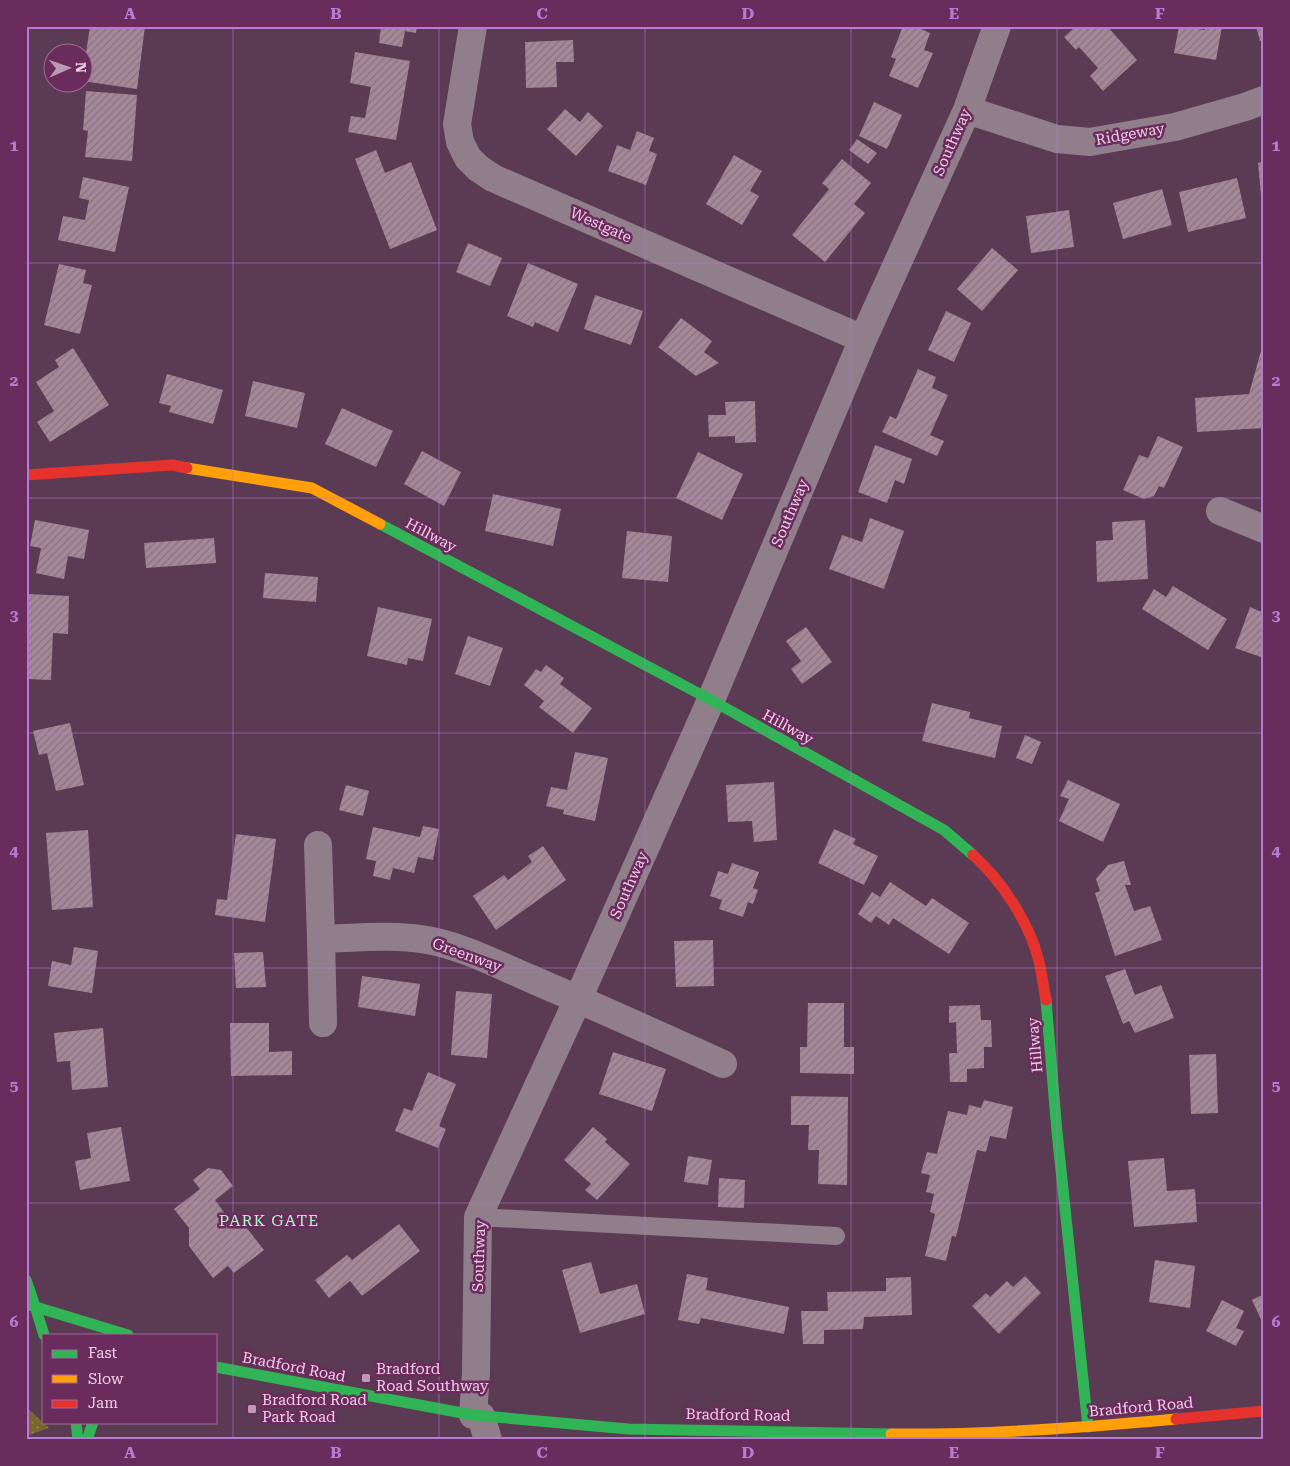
<svg xmlns="http://www.w3.org/2000/svg" width="1290" height="1466" font-family="'Roboto Serif',serif">
<defs>
<pattern id="grass-dots" width="8" height="8" patternUnits="userSpaceOnUse" patternTransform="scale(1.25)"><rect width="8" height="8" fill="#79672e"/><path d="M2 2h.1M6 6h.1" fill="none" stroke="#938256" stroke-width="1.8" stroke-linecap="round"/></pattern>
<pattern id="building-hatch" width="6" height="6" patternUnits="userSpaceOnUse" patternTransform="scale(1.25)"><rect width="6" height="6" fill="#a48898"/><path d="M-1 1l2-2M0 6l6-6M5 7l2-2" fill="none" stroke="#89727f"/></pattern>
</defs>
<rect width="100%" height="100%" fill="#5b3a54"/>
<!-- grass -->
<path fill="url(#grass-dots)" d="M26 1407 49 1428 26 1436Z"/>
<!-- building -->
<path fill="url(#building-hatch)" d="M90 26H145L137 89 82 81Z
M381 26H417L416 33 405 31 402 47 379 43Z
M903 26H914L930 33 924 50 933 53 918 88 889 76 896 59 891 57Z
M1076 26H1107L1137 60 1103 91 1090 76 1098 68 1079 47 1076 50 1064 37Z
M1179 26 1205 30V26H1222L1216 60 1174 53Z
M1256 26H1264V40L1260 41Z
M573 40 574 62H556L557 87 526 88 525 42Z
M355 52 410 61 396 140 348 132 351 116 365 118 371 87 350 83Z
M86 91 137 95 132 161 85 157 88 131 83 130Z
M874 102 902 115 887 149 859 136Z
M565 109 580 122 588 112 603 126 576 156 547 129Z
M637 131 654 138 649 151 657 154 646 185 608 171 617 145 630 150Z
M857 139 877 153 868 164 849 150Z
M376 150 385 173 411 162 437 230 390 249 355 159Z
M734 155 762 171 750 191 759 196 742 225 706 204Z
M842 159 871 183 854 204 865 213 825 262 792 235 829 189 822 183Z
M1264 162V205H1262L1258 163Z
M83 177 129 187 115 252 58 240 63 216 85 220 89 200 79 198Z
M1237 178 1246 218 1188 232 1179 192Z
M1162 189 1172 225 1123 239 1113 203Z
M1069 210 1074 247 1031 253 1026 216Z
M468 243 502 258 490 286 456 272Z
M992 248 1018 270 982 311 957 289Z
M528 263 578 284 558 332 535 322 533 327 507 316Z
M59 264 86 270 83 283 92 285 80 334 44 325Z
M595 295 643 311 631 345 584 329Z
M946 311 971 323 954 362 928 350Z
M681 318 712 341 704 352 719 363 696 376 658 347Z
M73 348 109 405 50 442 37 422 54 411 36 382 59 367 55 360Z
M1261 351 1264 352V428L1197 432 1195 398 1249 394Z
M918 369 936 377 932 388 948 395 930 435 944 441 937 456 882 432 890 416 896 419Z
M167 374 223 390 213 424 169 412 171 406 159 403Z
M253 381 305 393 297 428 245 416Z
M755 401 756 442 735 443V436L709 437 708 415H726L725 402Z
M342 408 393 431 376 467 325 444Z
M1158 436 1183 447 1164 488 1159 486 1154 496 1144 499 1123 490 1139 455 1148 458Z
M875 445 912 459 904 484 895 480 887 503 858 492Z
M422 451 461 472 444 506 404 484Z
M698 452 743 474 722 520 676 498Z
M493 494 561 509 553 546 485 531Z
M870 518 904 531 884 589 829 569 842 535 862 542Z
M35 520 89 530 84 559 68 556 64 579 36 573 41 548 30 546Z
M1145 520 1148 579 1097 582 1096 541 1113 540 1112 522Z
M627 531 672 536 668 582 622 578Z
M214 538 216 563 146 568 144 543Z
M265 573 318 577 316 602 263 598Z
M1173 586 1227 619 1208 650 1142 609 1154 589 1166 597Z
M28 594 69 596 68 634 53 633 51 680 26 679Z
M378 607 432 619 423 661 408 658 407 665 367 656Z
M1250 607 1264 613V658L1235 648Z
M806 627 832 662 802 684 791 669 801 661 786 641Z
M468 636 503 648 490 686 455 674Z
M546 665 564 678 560 684 592 708 573 733 539 707 544 701 524 685 536 669 541 672Z
M932 703 970 712 969 718 1002 726 995 758 922 741Z
M70 723 84 785 56 791 47 753 39 755 33 731Z
M1025 735 1041 742 1032 764 1016 758Z
M575 752 608 758 595 821 563 814 564 810 546 806 551 787 567 790Z
M1068 780 1120 804 1103 842 1059 821 1069 799 1060 796Z
M774 782 777 840 754 842 752 821 728 822 726 785Z
M346 785 369 791 363 816 339 810Z
M423 826 439 829 433 860 418 857 414 873 393 868 390 880 373 876 376 861 366 859 373 827 420 837Z
M834 829 856 839 853 844 878 856 864 885 818 863Z
M88 830 93 907 52 910 46 833Z
M236 834 276 839 265 922 215 915 217 899 227 900Z
M543 846 566 880 496 930 473 896 504 875 508 880 532 862 528 856Z
M1124 861 1131 885H1125L1134 911 1150 906 1162 940 1115 956 1095 893 1100 891 1096 879 1108 865Z
M732 863 759 872 753 888 758 890 753 904 748 902 743 917 719 909 722 900 710 896 718 871 728 874Z
M890 882 926 906 932 898 969 923 949 954 893 918 889 925 876 916 871 923 858 914 872 892 880 897Z
M713 940 714 986 676 987 674 941Z
M74 947 98 951 92 993 48 986 52 961 71 965Z
M263 952 266 987 236 988 234 953Z
M1125 969 1135 995 1161 985 1174 1018 1135 1033 1129 1021 1123 1024 1105 976Z
M362 976 420 984 415 1016 358 1007Z
M456 991 492 994 487 1058 451 1055Z
M808 1003H844V1047H854V1074L800 1073V1047H807Z
M980 1005 981 1020H991L992 1047H984V1068L967 1069V1082H950L949 1053H957L956 1022 949 1023V1006Z
M230 1023H269V1052L292 1051V1075L231 1076Z
M103 1028 108 1087 72 1090 70 1061 57 1062 54 1033Z
M613 1052 666 1069 652 1111 599 1094Z
M1216 1054 1218 1113 1191 1114 1189 1055Z
M428 1072 456 1084 439 1126 446 1129 438 1148 395 1131 404 1108 412 1111Z
M791 1096 848 1097 847 1185 818 1184 819 1150H808L809 1125H791Z
M984 1100 1013 1107 1006 1139 990 1136 986 1152 977 1150 956 1237 952 1236 946 1261 925 1256 935 1214 930 1212 934 1194 926 1192 930 1175 921 1173 927 1152 937 1154 948 1111 967 1115 969 1105 981 1108Z
M121 1127 130 1181 80 1190 75 1161 91 1158 87 1133Z
M593 1127 607 1139 605 1142 630 1164 597 1200 585 1190 591 1184 564 1160Z
M688 1156 712 1160 708 1185 684 1182Z
M1164 1158 1167 1191 1195 1189 1197 1222 1134 1227 1128 1161Z
M208 1168 221 1170 233 1186 215 1200 236 1229 243 1223 264 1250 234 1273 228 1266 213 1278 189 1246V1228L174 1209 200 1189 193 1180Z
M719 1178 745 1180 744 1208 718 1207Z
M399 1224 420 1251 362 1296 350 1281 329 1298 315 1280 347 1255 352 1260Z
M1155 1260 1195 1266 1190 1308 1149 1302Z
M591 1262 600 1294 637 1284 645 1314 580 1333 562 1270Z
M687 1274 708 1278 706 1290 789 1307 784 1334 701 1318 699 1324 678 1320Z
M1025 1276 1041 1293 999 1334 972 1306 986 1293 990 1297 1007 1281 1013 1287Z
M911 1277 912 1315 864 1317 863 1329 824 1330V1344H803L801 1311H828L827 1292 886 1291V1278Z
M1264 1294V1326L1252 1300Z
M1222 1300 1244 1311 1236 1328 1244 1331 1236 1346 1206 1331Z"/>
<g fill="none" stroke-linecap="round" stroke-linejoin="round">
<!-- lane -->
<path stroke="#907f8b" stroke-width="18" d="M478 1217 836 1236"/>
<!-- street -->
<path stroke="#907f8b" stroke-width="28" d="M473 26 457 124 460 142 468 158 478 168 493 178 863 339
M967 110 1057 139 1090 142 1175 127 1245 107 1264 100
M1220 511 1264 529
M318 845 321 939C356 938 392 934 427 940 462 946 496 964 529 978 594 1006 659 1035 723 1064
M321 939 323 1023
M473 1415 476 1373 478 1217 578 999 711 700 863 339 967 110 997 26
M481 1416 488 1440"/>
<!-- fast -->
<path stroke="#30b455" stroke-width="11" d="M380 524 711 700 944 830 973 855
M1046 1000 1057 1132 1088 1427
M26 1280 35 1306
M26 1304 128 1335
M35 1306 44 1335
M216 1367 473 1415 628 1429 891 1434
M76 1422 78 1440
M87 1440 93 1422"/>
<!-- slow -->
<path stroke="#ff9f0a" stroke-width="11" d="M187 468 312 488 380 524
M891 1434C986 1435 1081 1428 1176 1419"/>
<!-- jam -->
<path stroke="#e5322d" stroke-width="11" d="M26 475 172 465 187 468
M973 855C1001 880 1029 922 1038 958 1042 972 1043 986 1046 1000
M1176 1419 1264 1411"/>
</g>
<!-- grid -->
<path fill="none" stroke="#b67cd3" stroke-width="1" stroke-opacity="0.55" d="M233 26V1440M439 26V1440M645 26V1440M851 26V1440M1057 26V1440M26 263H1264M26 498H1264M26 733H1264M26 968H1264M26 1203H1264"/>
<!-- markers -->
<g fill="#bd9ab4" stroke="#692c5c" stroke-width="2">
<rect x="361" y="1373" width="10" height="10" rx="2.5"/>
<rect x="247" y="1404" width="10" height="10" rx="2.5"/>
</g>
<g text-anchor="middle" dominant-baseline="central" stroke-width="5" stroke-linejoin="round" paint-order="stroke">
<!-- street labels -->
<g font-size="15" fill="#f2cde7" stroke="#692c5c">
<text transform="translate(1130 134) rotate(-10)">Ridgeway</text>
<text transform="translate(952 142) rotate(-66)">Southway</text>
<text transform="translate(601 225) rotate(24)">Westgate</text>
<text transform="translate(790 513) rotate(-67)">Southway</text>
<text transform="translate(431 535) rotate(28)">Hillway</text>
<text transform="translate(788 727) rotate(29)">Hillway</text>
<text transform="translate(629 885) rotate(-66)">Southway</text>
<text transform="translate(467 955) rotate(20)">Greenway</text>
<text transform="translate(1035 1045) rotate(-95)">Hillway</text>
<text transform="translate(479 1256) rotate(-88)">Southway</text>
<text transform="translate(294 1367) rotate(11)">Bradford Road</text>
<text transform="translate(1141 1407) rotate(-5)">Bradford Road</text>
<text transform="translate(738 1415) rotate(1)">Bradford Road</text>
</g>
<!-- poi labels -->
<g font-size="15" fill="#f2cde7" stroke="#692c5c" text-anchor="start">
<text x="376" y="1369">Bradford<tspan x="376" dy="17">Road Southway</tspan></text>
<text x="262" y="1400">Bradford Road<tspan x="262" dy="17">Park Road</tspan></text>
</g>
<!-- neighbourhood labels -->
<g font-size="16" letter-spacing="1" fill="#aaf7c7" stroke="#692c5c">
<text x="269" y="1220">PARK GATE</text>
</g>
</g>
<!-- border -->
<rect width="1290" height="1466" fill="none" stroke="#692c5c" stroke-width="55"/>
<!-- legend -->
<rect x="42" y="1334" width="175" height="90" fill="#692c5c" stroke="#a06c94"/>
<rect x="52" y="1350" width="25" height="8" fill="#30b455" stroke="#a06c94"/>
<text x="88" y="1358" font-size="15" fill="#f2cde7">Fast</text>
<rect x="52" y="1375" width="25" height="8" fill="#ff9f0a" stroke="#a06c94"/>
<text x="88" y="1384" font-size="15" fill="#f2cde7">Slow</text>
<rect x="52" y="1400" width="25" height="8" fill="#e5322d" stroke="#a06c94"/>
<text x="88" y="1408" font-size="15" fill="#f2cde7">Jam</text>
<!-- north arrow -->
<g transform="translate(68 68) rotate(88)"><circle r="24" fill="#692c5c" stroke="#a06c94"/>
<path d="M0-4L9 19L0 12L-9 19Z" fill="#bd9ab4"/>
<text y="-8" font-size="14" font-weight="bold" text-anchor="middle" fill="#f2cde7">N</text>
</g>
<rect x="28" y="28" width="1234" height="1410" fill="none" stroke="#b67cd3" stroke-width="2"/>
<g font-size="16" text-anchor="middle" font-weight="bold" fill="#b67cd3">
<text x="130" y="19">A</text>
<text x="336" y="19">B</text>
<text x="542" y="19">C</text>
<text x="748" y="19">D</text>
<text x="954" y="19">E</text>
<text x="1160" y="19">F</text>
<text x="14" y="151">1</text>
<text x="1276" y="151">1</text>
<text x="14" y="386">2</text>
<text x="1276" y="386">2</text>
<text x="14" y="621">3</text>
<text x="1276" y="621">3</text>
<text x="14" y="856">4</text>
<text x="1276" y="856">4</text>
<text x="14" y="1091">5</text>
<text x="1276" y="1091">5</text>
<text x="14" y="1327">6</text>
<text x="1276" y="1327">6</text>
<text x="130" y="1458">A</text>
<text x="336" y="1458">B</text>
<text x="542" y="1458">C</text>
<text x="748" y="1458">D</text>
<text x="954" y="1458">E</text>
<text x="1160" y="1458">F</text>
</g>
</svg>
